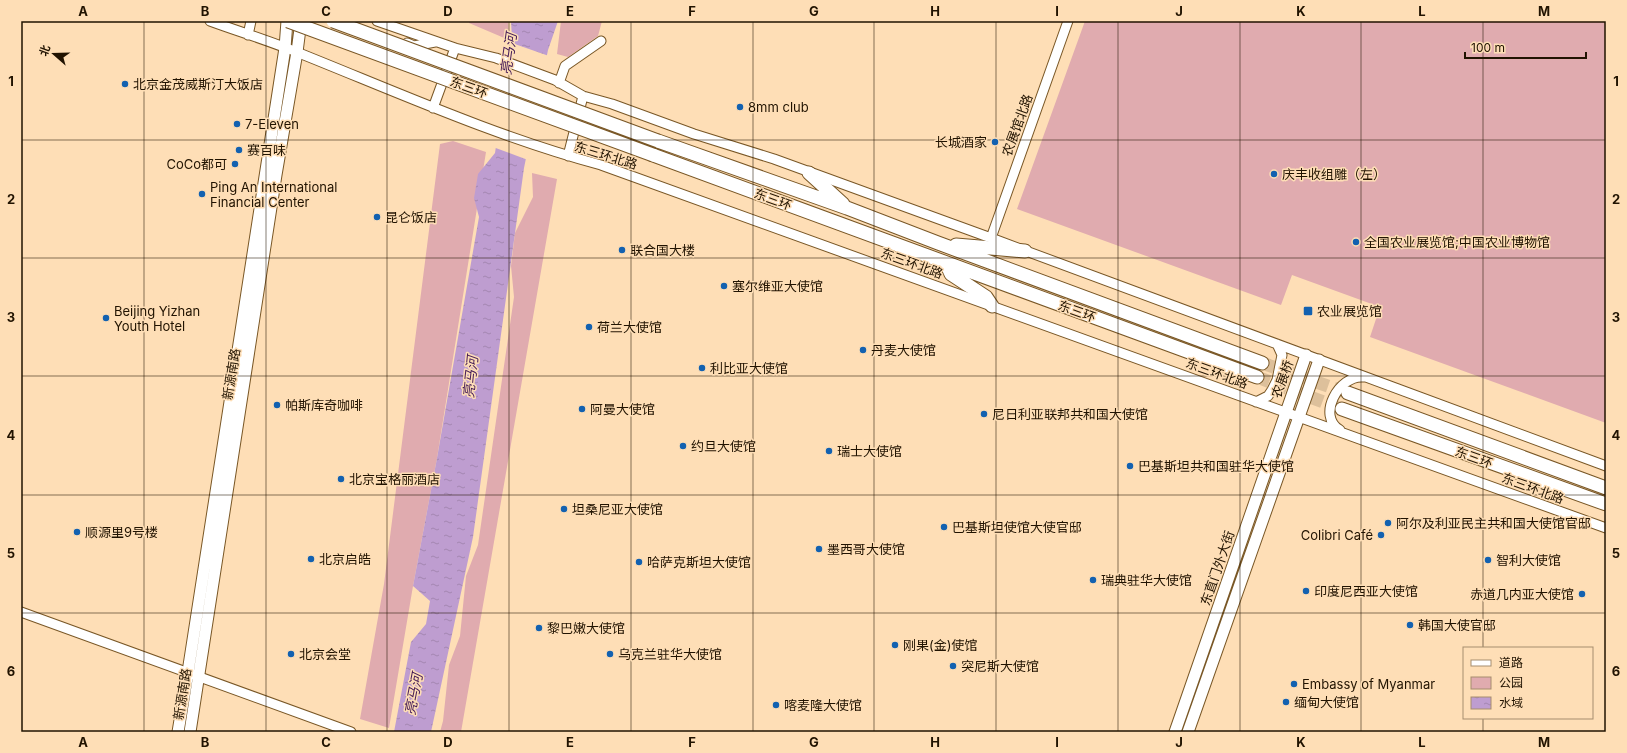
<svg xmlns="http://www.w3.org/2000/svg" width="1627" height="753" font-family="Inter,'Noto Sans SC',sans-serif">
<defs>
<pattern id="water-ripples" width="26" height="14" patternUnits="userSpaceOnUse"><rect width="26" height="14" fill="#be9dd0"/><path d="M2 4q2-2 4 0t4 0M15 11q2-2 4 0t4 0" fill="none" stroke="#a386b1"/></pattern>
</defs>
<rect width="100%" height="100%" fill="#fedeb6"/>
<!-- green -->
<path fill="#e0abaf" d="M469 21H508L509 40 469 23Z
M561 21H602L598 36 568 57 557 54Z
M1085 21H1606V423L1370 337 1380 307 1292 275 1281 305 1017 209Z
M453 141 486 152 437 458 413 586 389 728 360 719 384 584 440 144Z
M532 173 557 179 461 732H440L443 721 449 665 460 636 466 576 478 545 514 297 511 266 515 233 533 197Z"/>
<!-- water -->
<path fill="url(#water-ripples)" d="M511 21H558L548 50 524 168 473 537 431 732H394L411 642 426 624 430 601 413 586 437 458 479 217 474 198 478 174 495 153 512 39Z"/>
<!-- pier -->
<path fill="#fedeb6" d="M509 42 549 56 528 160 493 147Z"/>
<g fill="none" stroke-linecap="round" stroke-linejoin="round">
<!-- highway-tunnel -->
<path stroke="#ddc09b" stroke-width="13" stroke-dasharray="13 6" stroke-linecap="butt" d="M1262 363 1348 393
M1257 377 1342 409"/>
<defs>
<path id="minor" d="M210 21C240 32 270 41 299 53 399 93 497 137 601 165L1606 528
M377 21 455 48 496 58 555 80 583 96 612 104 694 134 774 159 991 238 1606 466
M248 35 251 21
M407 43 414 46 435 42
M559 83 565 66 601 41
M433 108 455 48
M568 156 583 96
M991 238 1068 21
M1256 402 1268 396 1272 390 1277 380 1282 355 1277 344
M1340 430C1316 416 1339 375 1363 377
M21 612 351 732"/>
<path id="major" d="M178 732 188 672 285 48 287 21
M190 732 276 175 297 52 301 21
M1175 732 1306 355
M1188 732 1319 360"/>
<path id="highway" d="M658 141 847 208 938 243 1262 363
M653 155 1257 377
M809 173 843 204
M956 245 1025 251
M946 263 951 274 986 297 992 306
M1348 393 1606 488
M1342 409 1606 504"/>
</defs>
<!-- minor casing -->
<use href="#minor" stroke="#795726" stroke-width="11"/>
<!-- major casing -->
<use href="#major" stroke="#795726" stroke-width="13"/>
<!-- highway casing -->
<use href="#highway" stroke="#795726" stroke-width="15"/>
<!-- minor -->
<use href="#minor" stroke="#fff" stroke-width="9"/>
<!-- major -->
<use href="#major" stroke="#fff" stroke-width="11"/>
<!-- highway -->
<use href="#highway" stroke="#fff" stroke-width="13"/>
<defs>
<path id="highway-bridge" d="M288 21 653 155
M333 21 658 141"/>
</defs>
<!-- highway-bridge casing -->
<use href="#highway-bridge" stroke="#795726" stroke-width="15" stroke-linecap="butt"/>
<!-- highway-bridge -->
<use href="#highway-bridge" stroke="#fff" stroke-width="13"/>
</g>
<!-- grid -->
<path fill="none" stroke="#211301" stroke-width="1" stroke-opacity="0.55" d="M144 21V732M266 21V732M387 21V732M509 21V732M631 21V732M753 21V732M874 21V732M996 21V732M1118 21V732M1240 21V732M1361 21V732M1483 21V648M21 140H1606M21 258H1606M21 376H1606M21 495H1606M21 613H1606M1483 718V732"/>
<!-- markers -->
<g fill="#1361b0" stroke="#fedeb6" stroke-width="1.5">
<circle cx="125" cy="84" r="4"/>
<circle cx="740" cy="107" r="4"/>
<circle cx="237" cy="124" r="4"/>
<circle cx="995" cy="142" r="4"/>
<circle cx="239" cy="150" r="4"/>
<circle cx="235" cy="164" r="4"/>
<circle cx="1274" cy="174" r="4"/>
<circle cx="202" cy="194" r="4"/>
<circle cx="377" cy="217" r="4"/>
<circle cx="1356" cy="242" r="4"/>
<circle cx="622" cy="250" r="4"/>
<circle cx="724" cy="286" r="4"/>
<rect x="1303" y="306" width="10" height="10" rx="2"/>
<circle cx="106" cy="318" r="4"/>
<circle cx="589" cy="327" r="4"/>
<circle cx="863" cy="350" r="4"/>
<circle cx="702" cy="368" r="4"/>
<circle cx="277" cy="405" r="4"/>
<circle cx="582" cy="409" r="4"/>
<circle cx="984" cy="414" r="4"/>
<circle cx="683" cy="446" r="4"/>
<circle cx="829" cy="451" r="4"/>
<circle cx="1130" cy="466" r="4"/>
<circle cx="341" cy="479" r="4"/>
<circle cx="564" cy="509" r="4"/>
<circle cx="1388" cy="523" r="4"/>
<circle cx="944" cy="527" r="4"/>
<circle cx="77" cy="532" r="4"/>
<circle cx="1381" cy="535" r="4"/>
<circle cx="819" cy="549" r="4"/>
<circle cx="311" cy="559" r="4"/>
<circle cx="1488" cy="560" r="4"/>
<circle cx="639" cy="562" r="4"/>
<circle cx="1093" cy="580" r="4"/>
<circle cx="1306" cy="591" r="4"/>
<circle cx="1582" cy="594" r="4"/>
<circle cx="1410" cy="625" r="4"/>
<circle cx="539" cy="628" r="4"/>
<circle cx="895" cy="645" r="4"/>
<circle cx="291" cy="654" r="4"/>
<circle cx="610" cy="654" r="4"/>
<circle cx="953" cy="666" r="4"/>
<circle cx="1294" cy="684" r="4"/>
<circle cx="1286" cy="702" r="4"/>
<circle cx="776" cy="705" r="4"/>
</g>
<g text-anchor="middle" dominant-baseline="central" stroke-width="3" stroke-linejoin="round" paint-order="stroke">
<!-- poi labels -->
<g font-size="13" fill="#211301" stroke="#fedeb6" text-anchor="start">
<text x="133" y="84">北京金茂威斯汀大饭店</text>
<text x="748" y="107">8mm club</text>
<text x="245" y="124">7-Eleven</text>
<text x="987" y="142" text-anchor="end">长城酒家</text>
<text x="247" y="150">赛百味</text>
<text x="227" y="164" text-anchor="end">CoCo都可</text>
<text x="1282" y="174">庆丰收组雕（左）</text>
<text x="210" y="187">Ping An International<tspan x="210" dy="15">Financial Center</tspan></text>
<text x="385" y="217">昆仑饭店</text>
<text x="1364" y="242">全国农业展览馆;中国农业博物馆</text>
<text x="630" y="250">联合国大楼</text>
<text x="732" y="286">塞尔维亚大使馆</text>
<text x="114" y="311">Beijing Yizhan<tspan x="114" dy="15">Youth Hotel</tspan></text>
<text x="1317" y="311">农业展览馆</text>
<text x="597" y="327">荷兰大使馆</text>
<text x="871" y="350">丹麦大使馆</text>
<text x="710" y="368">利比亚大使馆</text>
<text x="285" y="405">帕斯库奇咖啡</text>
<text x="590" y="409">阿曼大使馆</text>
<text x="992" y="414">尼日利亚联邦共和国大使馆</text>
<text x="691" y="446">约旦大使馆</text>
<text x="837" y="451">瑞士大使馆</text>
<text x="1138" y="466">巴基斯坦共和国驻华大使馆</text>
<text x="349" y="479">北京宝格丽酒店</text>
<text x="572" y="509">坦桑尼亚大使馆</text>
<text x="1396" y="523">阿尔及利亚民主共和国大使馆官邸</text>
<text x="952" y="527">巴基斯坦使馆大使官邸</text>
<text x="85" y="532">顺源里9号楼</text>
<text x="1373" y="535" text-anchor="end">Colibri Café</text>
<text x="827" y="549">墨西哥大使馆</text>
<text x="319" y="559">北京启皓</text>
<text x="1496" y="560">智利大使馆</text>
<text x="647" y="562">哈萨克斯坦大使馆</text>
<text x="1101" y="580">瑞典驻华大使馆</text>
<text x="1314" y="591">印度尼西亚大使馆</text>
<text x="1574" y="594" text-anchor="end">赤道几内亚大使馆</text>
<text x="1418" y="625">韩国大使官邸</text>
<text x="547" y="628">黎巴嫩大使馆</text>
<text x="903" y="645">刚果(金)使馆</text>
<text x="299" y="654">北京会堂</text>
<text x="618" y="654">乌克兰驻华大使馆</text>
<text x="961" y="666">突尼斯大使馆</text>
<text x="1302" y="684">Embassy of Myanmar</text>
<text x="1294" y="702">缅甸大使馆</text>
<text x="784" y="705">喀麦隆大使馆</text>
</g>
<!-- street labels -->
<g font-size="13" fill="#211301" stroke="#fedeb6">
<text transform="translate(469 87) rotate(20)">东三环</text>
<text transform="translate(1017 125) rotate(-70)">农展馆北路</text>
<text transform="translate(606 155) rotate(17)">东三环北路</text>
<text transform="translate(773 199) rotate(20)">东三环</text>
<text transform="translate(912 263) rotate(20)">东三环北路</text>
<text transform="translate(1077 311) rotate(20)">东三环</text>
<text transform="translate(1217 373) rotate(20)">东三环北路</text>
<text transform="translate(231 374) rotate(-81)">新源南路</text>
<text transform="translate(1282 379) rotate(-70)">农展桥</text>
<text transform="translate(1474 457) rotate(20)">东三环</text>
<text transform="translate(1533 488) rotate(20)">东三环北路</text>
<text transform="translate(1217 568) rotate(-71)">东直门外大街</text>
<text transform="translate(182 694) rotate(-81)">新源南路</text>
</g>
<!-- water labels -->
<g font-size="14" font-style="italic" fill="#441a57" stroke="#fedeb6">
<text transform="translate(508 54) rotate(-82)">亮马河</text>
<text transform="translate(470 377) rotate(-84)">亮马河</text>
<text transform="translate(413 694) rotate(-79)">亮马河</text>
</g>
</g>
<!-- border -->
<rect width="1627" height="753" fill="none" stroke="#fedeb6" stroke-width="44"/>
<!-- legend -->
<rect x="1463" y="647" width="130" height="72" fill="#fedeb6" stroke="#a68d6e"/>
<rect x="1471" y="660" width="20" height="6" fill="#ffffff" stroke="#a68d6e"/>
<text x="1499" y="667" font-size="12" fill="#211301">道路</text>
<rect x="1471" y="677" width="20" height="12" fill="#e0abaf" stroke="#a68d6e"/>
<text x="1499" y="687" font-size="12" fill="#211301">公园</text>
<rect x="1471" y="697" width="20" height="12" fill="url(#water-ripples)" stroke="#a68d6e"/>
<text x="1499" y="707" font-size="12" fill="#211301">水域</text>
<!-- north arrow -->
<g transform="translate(54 54) rotate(290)" stroke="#fedeb6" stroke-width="3" paint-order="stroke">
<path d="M0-3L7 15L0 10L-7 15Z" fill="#211301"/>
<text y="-6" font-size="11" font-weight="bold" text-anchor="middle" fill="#211301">北</text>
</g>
<!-- scale -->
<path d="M1465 52v6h121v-6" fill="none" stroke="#211301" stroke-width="2"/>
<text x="1471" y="52" font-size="12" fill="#211301" stroke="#fedeb6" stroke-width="3" paint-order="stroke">100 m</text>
<rect x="22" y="22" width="1583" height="709" fill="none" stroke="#211301" stroke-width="1.5"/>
<g font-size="13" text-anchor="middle" font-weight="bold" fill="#211301">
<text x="83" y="16">A</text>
<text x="205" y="16">B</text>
<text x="326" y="16">C</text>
<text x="448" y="16">D</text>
<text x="570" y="16">E</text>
<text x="692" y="16">F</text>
<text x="814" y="16">G</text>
<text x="935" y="16">H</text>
<text x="1057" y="16">I</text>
<text x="1179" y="16">J</text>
<text x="1301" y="16">K</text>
<text x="1422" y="16">L</text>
<text x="1544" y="16">M</text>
<text x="11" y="86">1</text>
<text x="1616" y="86">1</text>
<text x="11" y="204">2</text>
<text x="1616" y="204">2</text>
<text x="11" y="322">3</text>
<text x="1616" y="322">3</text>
<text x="11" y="440">4</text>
<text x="1616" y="440">4</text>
<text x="11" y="558">5</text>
<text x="1616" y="558">5</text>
<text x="11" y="676">6</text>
<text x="1616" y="676">6</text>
<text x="83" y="747">A</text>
<text x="205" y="747">B</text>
<text x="326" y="747">C</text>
<text x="448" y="747">D</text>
<text x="570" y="747">E</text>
<text x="692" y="747">F</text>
<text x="814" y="747">G</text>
<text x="935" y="747">H</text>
<text x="1057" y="747">I</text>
<text x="1179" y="747">J</text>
<text x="1301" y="747">K</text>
<text x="1422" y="747">L</text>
<text x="1544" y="747">M</text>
</g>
</svg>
